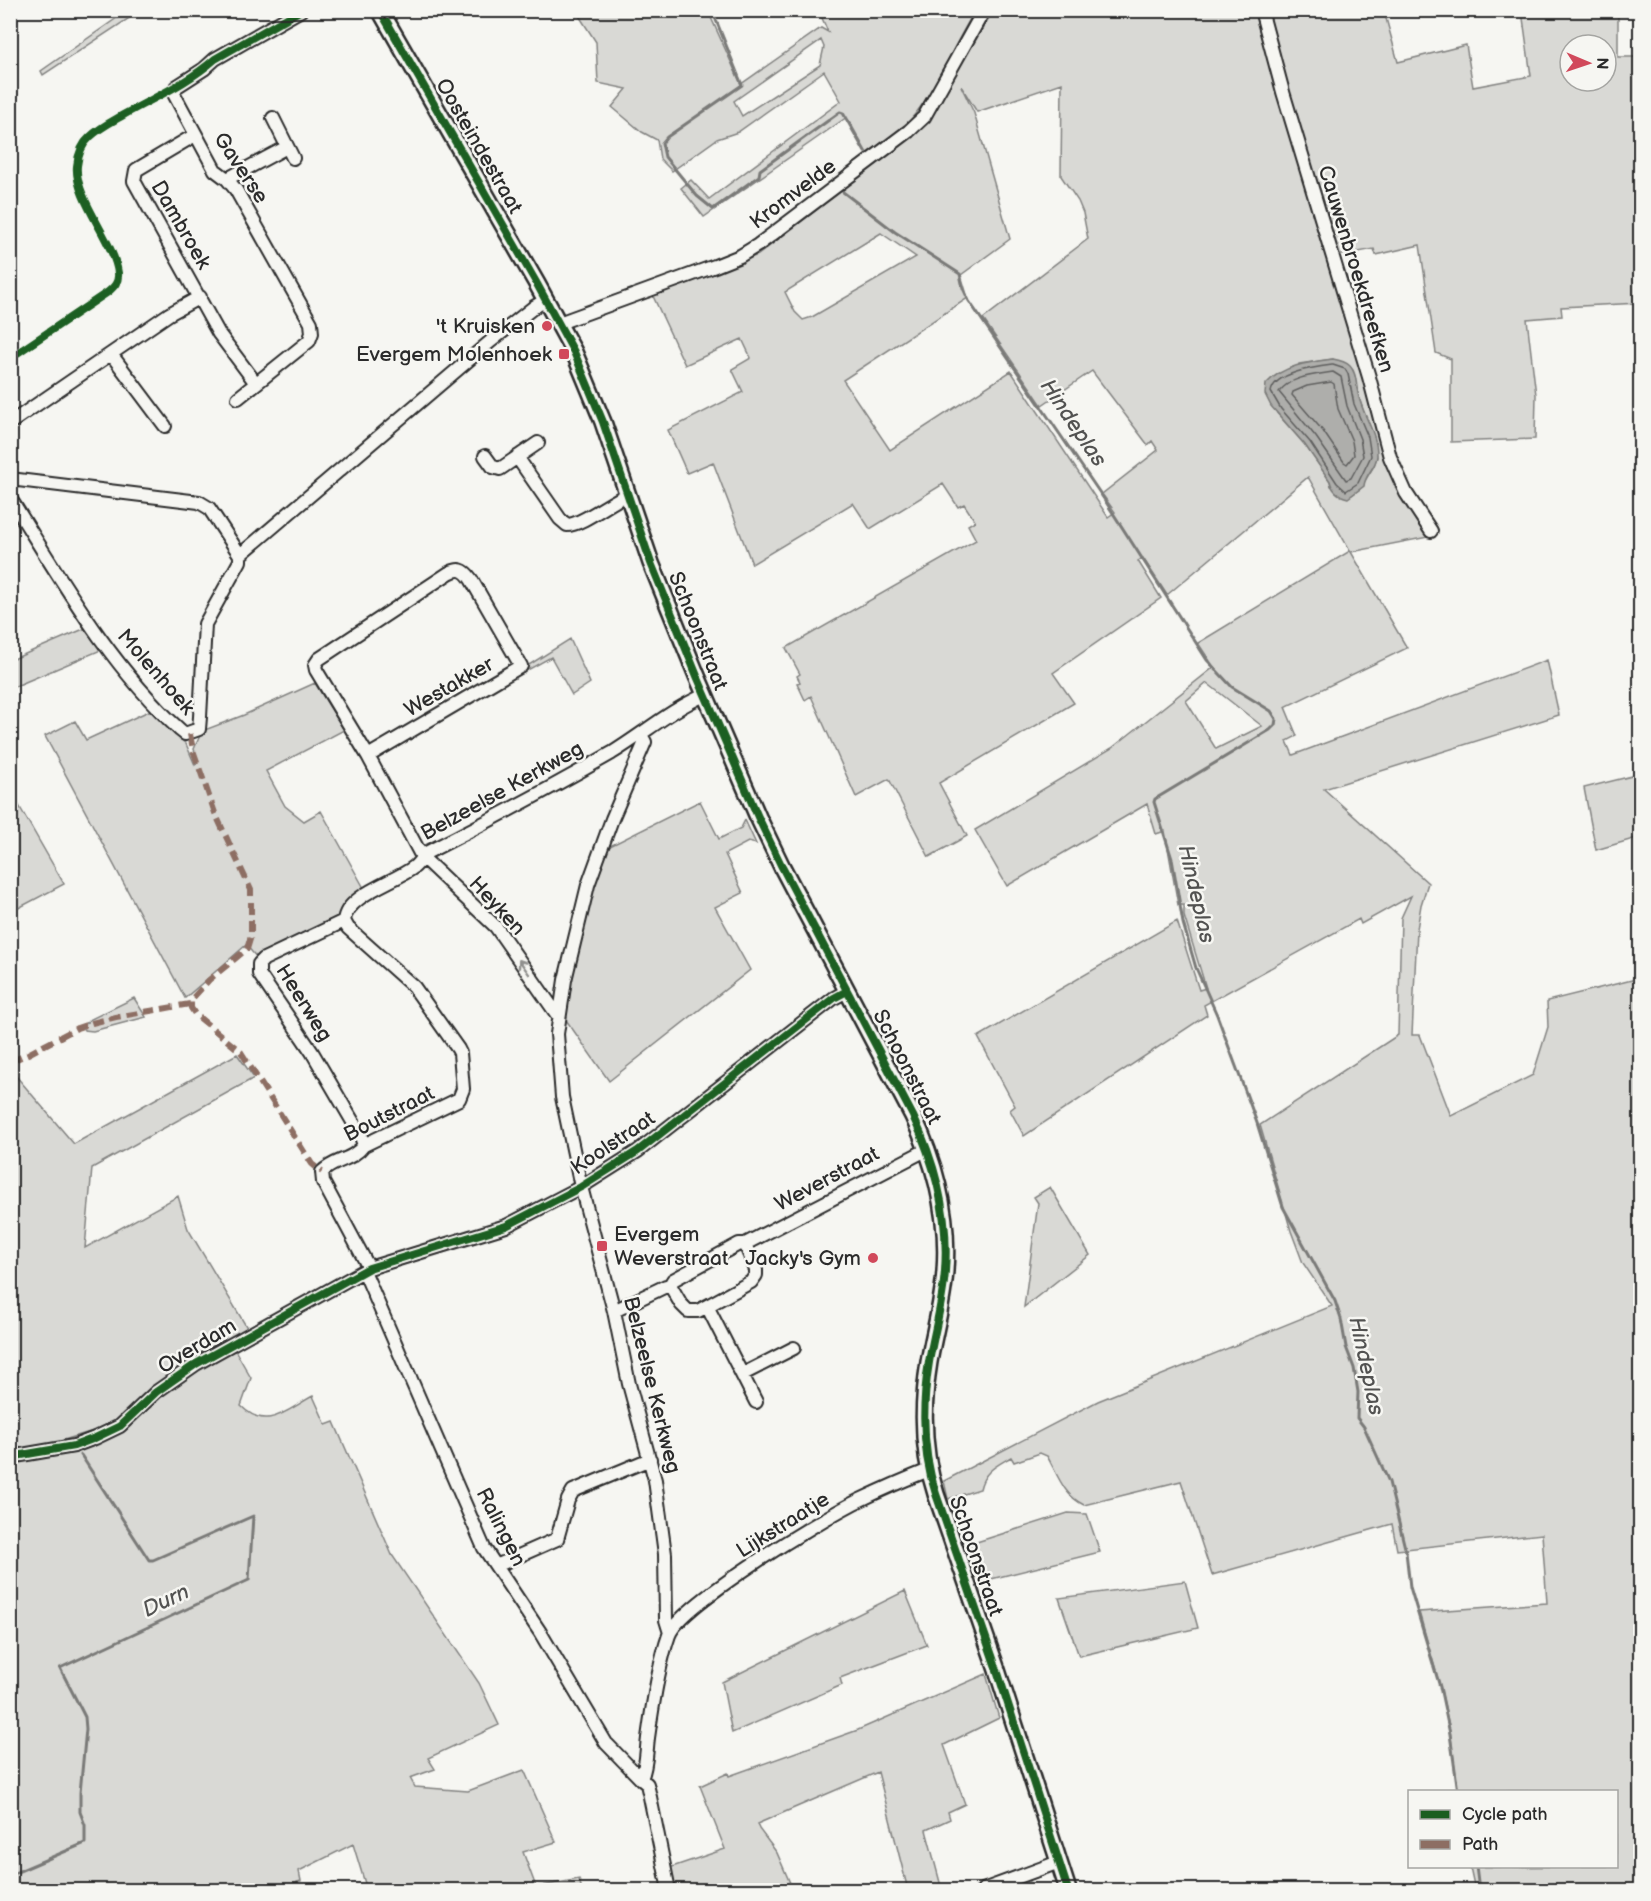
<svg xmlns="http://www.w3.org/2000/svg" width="1651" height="1901" font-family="'Balsamiq Sans',sans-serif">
<rect width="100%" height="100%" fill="#f6f6f2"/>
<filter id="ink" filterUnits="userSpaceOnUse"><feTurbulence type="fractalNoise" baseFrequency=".0167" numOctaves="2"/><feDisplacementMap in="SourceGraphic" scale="12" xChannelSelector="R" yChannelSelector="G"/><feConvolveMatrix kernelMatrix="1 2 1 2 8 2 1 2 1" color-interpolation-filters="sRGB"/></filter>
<g filter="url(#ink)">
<!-- green -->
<path fill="#d9d9d5" stroke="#828280" stroke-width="1.5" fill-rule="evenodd" d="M127 11H137L131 17 43 75 41 71Z
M576 11H708L741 84 821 28 828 32 819 11H975C953 45 938 88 911 119 899 133 882 143 867 153L847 117 704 217 681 188 691 180 709 199 841 101 824 71 738 132 717 139 672 171 660 159 657 140 642 132 612 107 627 89 598 83 596 42ZM821 40 824 47 820 65 742 116 734 101Z
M993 11H1257L1405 498 1428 537 1351 552 1407 648 1285 707 1297 736 1287 741 1293 755 1547 660 1559 715 1324 789 1428 883 1421 905 1417 929 1412 1035H1420L1451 1116 1533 1075 1548 1027 1547 1001 1640 978V1890H1475L1470 1867 1616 1866V1792L1458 1791 1450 1730 1440 1686 1419 1612 1547 1603 1542 1534 1397 1550 1392 1524 1212 1575 1181 1481 1084 1505C1063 1495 1058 1475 1047 1456L1040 1453 1014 1462 1011 1457C996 1466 984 1471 980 1489L948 1499 944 1481 1098 1401 1332 1306 1303 1263 1291 1231 1260 1125 1398 1035 1401 918 1411 896 1361 924 1359 919 1204 1005 1207 1015 1024 1136 1010 1110 1015 1106 978 1037 1177 921 1199 990 1206 988 1184 916V905H1178L1165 831 1156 834 1147 804 1007 886 975 830 1112 748 1214 667 1198 643 1350 551 1308 477 1167 595 1143 558 1138 561 1161 598 1053 673 1074 703 939 783 967 836 929 857 889 779 856 797 811 696 805 700 797 683 800 682 797 676 800 674 786 648 976 540 968 525 975 521 964 504 958 507 943 484 870 529 853 503 752 564 713 462 687 473 668 430 743 392 732 369 751 358 742 339 685 365 652 294 758 255 910 137 931 115ZM1062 83 1061 176 1078 201 1083 213 1088 239 983 319 1042 405 1092 371 1148 445 1152 441 1158 450 1102 494 1115 512 1108 517 1011 371 890 450 843 380 968 298 961 275 1010 239 974 113 961 86 977 112ZM881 233 916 257 812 317 803 320 795 312 785 292ZM1333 359 1357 392 1375 446 1377 457 1374 466 1360 489 1352 495 1331 486 1330 481 1305 445 1277 413 1299 364ZM1207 683 1262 726 1216 749 1186 701Z
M1266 11H1384L1398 62 1466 45 1473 87 1531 76 1522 11H1618V57H1640V303L1561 307 1562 316 1527 319 1536 395 1535 439 1451 442V359L1436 353 1420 245 1376 255 1374 249 1337 256ZM1570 45H1606V81H1570Z
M86 628 101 650 11 688V660Z
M570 639 590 683 572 695 551 657 526 671 524 665H529Z
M315 683 344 730 266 771 285 806 304 821 321 811 364 888 342 908 338 916 258 959 246 945 185 998 45 736 75 721 86 740 151 710 164 725 186 744 195 765 198 761 194 749 202 731 244 715Z
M1640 774V837L1596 850 1584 788Z
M10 790 64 884 11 912H10Z
M700 801 719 839 741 828 745 820 756 844 748 842 725 854 743 893 715 907 750 970 609 1081 564 1017 575 943 606 848Z
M134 998 146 1017 93 1031 84 1030 83 1027 89 1020Z
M237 1054 254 1078 92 1168 85 1248 178 1196 188 1229 249 1331 109 1426 51 1444 10 1451V1069L74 1144Z
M1050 1187 1090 1255 1024 1307 1038 1203 1034 1197Z
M235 1350 251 1378 241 1406C267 1432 286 1410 313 1396L326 1425 334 1422 392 1555 479 1683 499 1725 428 1758 435 1769 410 1778 415 1787 468 1791 524 1770 556 1842 523 1852 536 1887 579 1879 582 1890H367L353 1844 299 1871 301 1881 297 1882 298 1890H11V1462L95 1446 180 1381 206 1364Z
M1068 1513 1087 1514 1100 1552 975 1583 964 1546Z
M1185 1581 1198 1628 1079 1656 1059 1598Z
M905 1591 927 1645 840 1678 842 1685 732 1733 722 1682Z
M986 1674 999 1718 944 1745 965 1804 948 1812 950 1819 926 1830 942 1890H908L878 1772 757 1824 759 1829 777 1853 793 1890H673L669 1868 725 1849 700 1786 728 1773 729 1776 858 1730Z"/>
<!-- water -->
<path fill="#aeaeab" stroke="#7a7a78" stroke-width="1.5" d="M1333 359C1339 360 1346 362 1350 366 1357 373 1356 385 1358 393 1362 415 1378 433 1377 456 1376 468 1365 474 1364 486L1348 498C1339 496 1332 490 1330 481L1305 445 1271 406 1265 394 1266 384C1283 365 1310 362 1333 359Z"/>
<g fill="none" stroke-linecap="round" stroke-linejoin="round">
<!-- shore -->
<path stroke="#5f5f5e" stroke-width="1.5" d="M1333 365 1345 369 1348 374 1354 404 1368 437 1371 456 1358 483 1346 491 1337 483 1310 442 1281 409 1271 392C1274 372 1317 367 1333 365Z
M1333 372 1341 377 1347 406 1360 439 1363 456 1351 478 1346 480 1316 437 1279 392C1291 376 1315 375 1333 372Z
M1331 382 1334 384 1338 409 1352 441 1354 455 1347 464 1344 462 1323 431 1292 395 1293 392 1307 386Z"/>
<!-- stream -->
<path stroke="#7a7a78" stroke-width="3" d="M712 10 742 85 667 137 662 143 665 157 697 196 713 209 759 176 760 170 840 112 843 113 865 152
M843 192 895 232 960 274 963 288 969 301 1104 499 1207 660 1232 687 1271 711 1276 719 1275 725 1270 730 1155 799 1154 802 1172 859 1183 923 1196 968 1217 1015 1257 1123 1283 1207 1335 1301 1341 1319 1346 1347 1354 1368 1358 1392 1357 1418 1364 1427 1389 1482 1406 1552 1410 1587 1440 1687 1450 1734 1458 1792
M1476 1866 1479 1890
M10 1875 85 1843V1825L80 1812V1793L86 1729 85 1717 60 1668 249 1580 253 1516 153 1560H149L81 1455"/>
<defs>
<path id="minor" d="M1261 10 1283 92 1369 377 1390 457 1406 493 1431 531
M273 118 293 158
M195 135 136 170 134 181 219 334 255 382
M227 179 287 147
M559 323 715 266 740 256 758 245 909 131 924 117 984 10
M111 354 165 426
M238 398 309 341 312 333 311 323 236 190 227 179 215 170 174 94 176 87 204 69 215 59 301 10
M10 423 169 314 200 297
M485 456 493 467 500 469 538 443
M517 457 560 519 567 525C582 525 611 501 627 495
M10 479 199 502 209 508 240 555
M10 498C61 579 109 665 180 730L185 734 199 729 200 717 205 624 240 561V555L491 341 534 307 546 300
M641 735 645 742 612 819 588 885 565 980 557 1034 562 1097 581 1187 614 1311 629 1384 655 1480 665 1554 666 1620 670 1633
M368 756 521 666 471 579C464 569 459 568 449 573L319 659 315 665 316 670 368 756 422 857 496 927 556 1013 559 1014
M344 921 264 959 259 964V974L312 1052 360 1134 364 1145
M369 1268 323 1182 322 1172C335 1159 352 1161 364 1145L459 1099 463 1089 460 1053 458 1049 414 987 348 928 344 921C346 895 395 882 414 867 419 863 422 857 426 853 489 821 551 788 612 753 643 734 672 709 705 695
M364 1271 484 1548 540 1632 606 1743 641 1779
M670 1285 681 1304 688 1311H698L751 1282 756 1275V1270L745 1244
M707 1306 756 1402
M614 1311 666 1286 670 1285 673 1280 739 1244H745L928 1149
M743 1374 794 1348
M10 1457 74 1446 95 1438 120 1426 156 1392 196 1364 369 1268 506 1226 581 1187 638 1151 834 998 847 991
M496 1566 557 1539 568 1500 573 1491 650 1459
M669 1890 650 1797 647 1784 641 1779C647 1765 646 1753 648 1738 652 1709 659 1663 669 1635 681 1604 823 1518 858 1501 881 1490 906 1479 929 1470
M983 1890 1059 1862"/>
<path id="tertiary" d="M380 10 537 284 574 352 603 422 651 563 697 676 758 817 782 867 913 1116C936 1165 949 1217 945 1271 943 1302 934 1332 929 1362 922 1405 922 1452 936 1494L997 1670 1068 1890"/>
</defs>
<!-- minor casing -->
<use href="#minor" stroke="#2b2b2b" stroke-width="16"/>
<!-- tertiary casing -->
<use href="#tertiary" stroke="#2b2b2b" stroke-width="20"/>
<!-- minor -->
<use href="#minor" stroke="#f6f6f2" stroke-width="12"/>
<!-- tertiary -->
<use href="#tertiary" stroke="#f6f6f2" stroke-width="15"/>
<!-- quiet -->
<path stroke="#8d6e63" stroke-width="6" stroke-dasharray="12 6" stroke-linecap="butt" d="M190 734 193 750 215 813 251 890V936L247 949 209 980 191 1000V1008L195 1014 241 1052 312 1164 322 1172
M10 1059 14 1060 28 1054 77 1028 92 1023 116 1017 190 1004"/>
<defs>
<path id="cycleway" d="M380 10 537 284 574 352 603 422 651 563 697 676 758 817 782 867 913 1116C936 1165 949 1217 945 1271 943 1302 934 1332 929 1362 922 1405 922 1452 936 1494L997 1670 1068 1890
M10 358 108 292C114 287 119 282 118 273 114 241 74 198 77 166 78 156 82 144 90 137 100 127 113 121 125 114 155 97 188 83 215 59L301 10
M10 1457 74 1446 95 1438 120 1426 156 1392 196 1364 369 1268 506 1226 581 1187 638 1151 834 998 847 991"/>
</defs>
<!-- cycleway casing -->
<use href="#cycleway" stroke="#f6f6f2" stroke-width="11"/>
<!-- cycleway -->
<use href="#cycleway" stroke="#1b5e20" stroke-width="8"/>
</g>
<!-- one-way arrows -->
<defs><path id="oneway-shaft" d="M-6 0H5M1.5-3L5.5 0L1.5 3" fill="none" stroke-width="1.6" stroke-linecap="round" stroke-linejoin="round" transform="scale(1.5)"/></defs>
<use stroke="#90908e" href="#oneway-shaft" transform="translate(524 967) rotate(-125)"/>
</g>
<!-- markers -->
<g fill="#d1495b" stroke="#f6f6f2" stroke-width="2">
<circle cx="547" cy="326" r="6"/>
<rect x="558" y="348" width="12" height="12" rx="3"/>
<rect x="596" y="1240" width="12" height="12" rx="3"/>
<circle cx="873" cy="1258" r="6"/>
</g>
<g text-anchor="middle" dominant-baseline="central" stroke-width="5" stroke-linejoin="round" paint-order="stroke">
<!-- street labels -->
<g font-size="21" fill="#2b2b2b" stroke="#f6f6f2">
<text transform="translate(479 146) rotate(60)">Oosteindestraat</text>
<text transform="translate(241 168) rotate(56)">Gaverse</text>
<text transform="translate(793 194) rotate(-37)">Kromvelde</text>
<text transform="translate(181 225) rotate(60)">Dambroek</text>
<text transform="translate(1356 269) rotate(73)">Cauwenbroekdreefken</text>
<text transform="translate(698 631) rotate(68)">Schoonstraat</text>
<text transform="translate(156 672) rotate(49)">Molenhoek</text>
<text transform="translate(449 687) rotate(-30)">Westakker</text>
<text transform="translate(502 791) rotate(-29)">Belzeelse Kerkweg</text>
<text transform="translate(497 906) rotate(47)">Heyken</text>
<text transform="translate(304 1003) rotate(58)">Heerweg</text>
<text transform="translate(907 1067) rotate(63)">Schoonstraat</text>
<text transform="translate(389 1114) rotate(-27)">Boutstraat</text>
<text transform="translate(613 1143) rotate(-34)">Koolstraat</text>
<text transform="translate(827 1179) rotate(-28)">Weverstraat</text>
<text transform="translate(197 1346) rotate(-31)">Overdam</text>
<text transform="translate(652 1385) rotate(76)">Belzeelse Kerkweg</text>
<text transform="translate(783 1525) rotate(-32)">Lijkstraatje</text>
<text transform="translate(501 1527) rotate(63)">Ralingen</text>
<text transform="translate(976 1556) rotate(71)">Schoonstraat</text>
</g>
<!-- poi labels -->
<g font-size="21" fill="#2b2b2b" stroke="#f6f6f2" text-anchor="end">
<text x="535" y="326">'t Kruisken</text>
<text x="552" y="354">Evergem Molenhoek</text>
<text x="614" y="1234" text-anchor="start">Evergem<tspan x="614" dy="24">Weverstraat</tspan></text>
<text x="861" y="1258">Jacky's Gym</text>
</g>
<!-- water labels -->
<g font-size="22" font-style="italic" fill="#525251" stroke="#f6f6f2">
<text transform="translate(1073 423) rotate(56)">Hindeplas</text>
<text transform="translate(1196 894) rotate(77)">Hindeplas</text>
<text transform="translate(1366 1366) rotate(78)">Hindeplas</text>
<text transform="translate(166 1601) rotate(-25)">Durn</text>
</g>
</g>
<!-- margin -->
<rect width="1651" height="1901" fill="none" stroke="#f6f6f2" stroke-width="36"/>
<rect x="18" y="18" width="1615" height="1865" fill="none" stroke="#2b2b2b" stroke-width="2" filter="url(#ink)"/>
<!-- legend -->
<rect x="1408" y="1790" width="210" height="78" fill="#f6f6f2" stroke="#a5a5a2" stroke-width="1.5"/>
<rect x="1420" y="1810" width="30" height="9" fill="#1b5e20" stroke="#a5a5a2" stroke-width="1.5"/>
<text x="1462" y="1820" font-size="18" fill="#2b2b2b">Cycle path</text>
<rect x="1420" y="1840" width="30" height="9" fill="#8d6e63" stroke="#a5a5a2" stroke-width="1.5"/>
<text x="1462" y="1850" font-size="18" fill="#2b2b2b">Path</text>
<!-- north arrow -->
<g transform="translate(1588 63) rotate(92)"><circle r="28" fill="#f6f6f2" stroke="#a5a5a2" stroke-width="1.5"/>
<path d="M0-4.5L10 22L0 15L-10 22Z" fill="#d1495b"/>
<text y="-9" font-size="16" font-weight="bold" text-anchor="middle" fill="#2b2b2b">N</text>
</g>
</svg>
